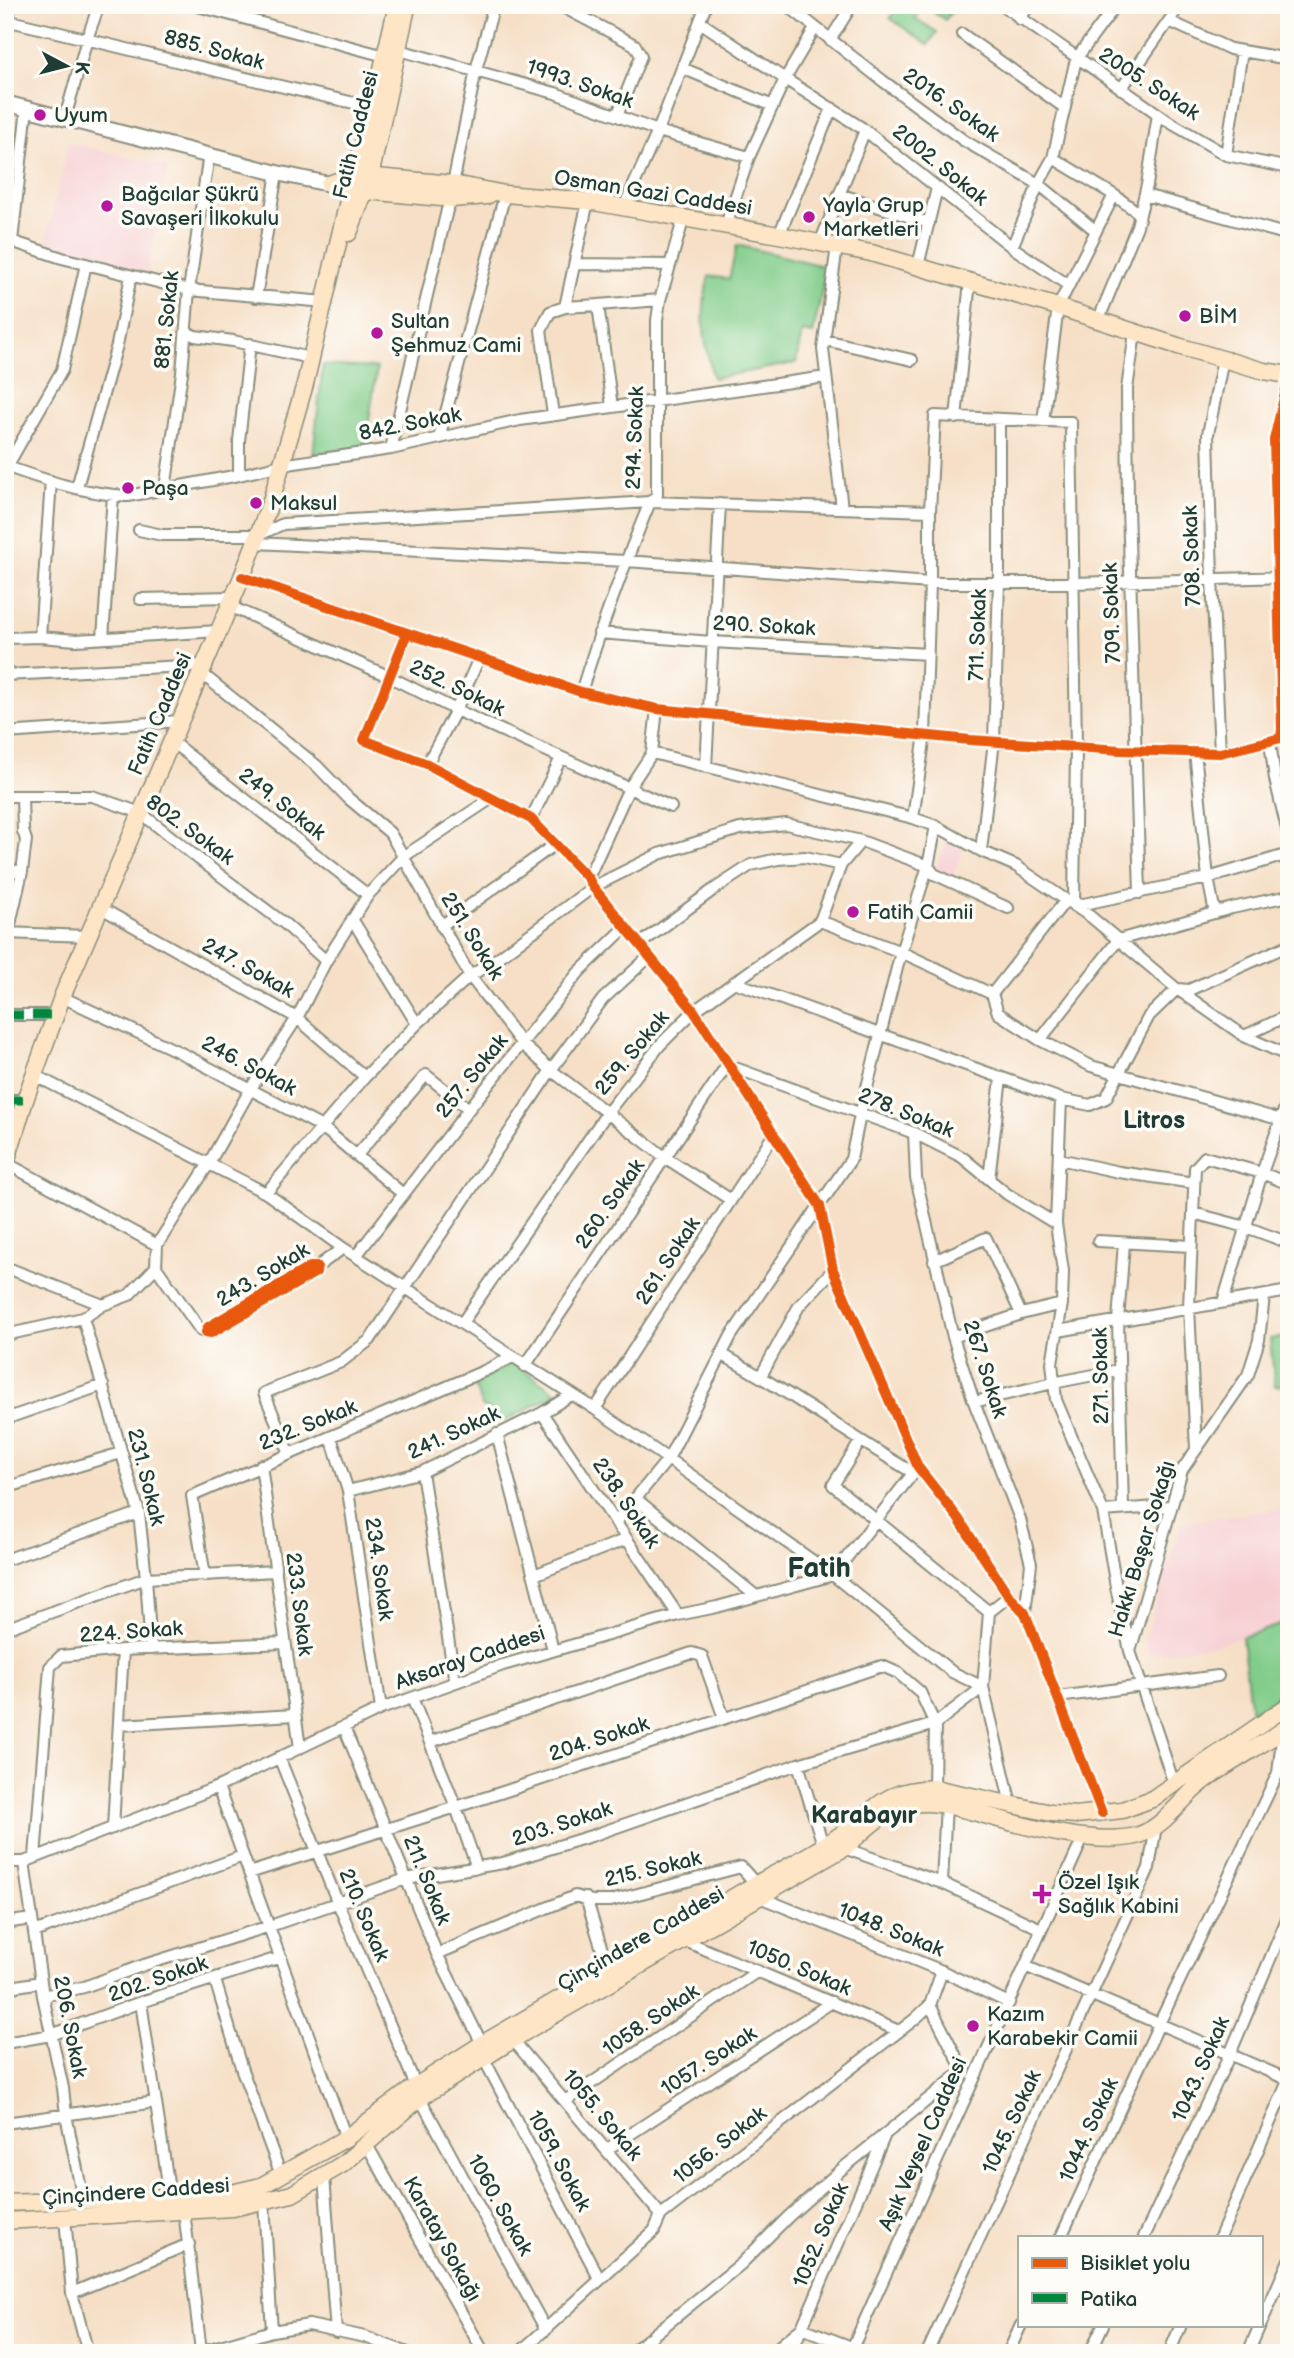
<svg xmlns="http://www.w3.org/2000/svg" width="1294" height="2358" font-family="'Balsamiq Sans',sans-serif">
<rect width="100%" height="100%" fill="#fdfcf7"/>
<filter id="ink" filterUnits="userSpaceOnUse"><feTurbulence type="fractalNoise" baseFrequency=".0143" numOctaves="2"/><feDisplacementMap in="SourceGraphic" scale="14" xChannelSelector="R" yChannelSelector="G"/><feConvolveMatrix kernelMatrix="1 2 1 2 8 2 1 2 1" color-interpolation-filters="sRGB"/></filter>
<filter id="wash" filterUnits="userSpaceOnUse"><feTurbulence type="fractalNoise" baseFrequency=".00686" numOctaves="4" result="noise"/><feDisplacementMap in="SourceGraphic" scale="28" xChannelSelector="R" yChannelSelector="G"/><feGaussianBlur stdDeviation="1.57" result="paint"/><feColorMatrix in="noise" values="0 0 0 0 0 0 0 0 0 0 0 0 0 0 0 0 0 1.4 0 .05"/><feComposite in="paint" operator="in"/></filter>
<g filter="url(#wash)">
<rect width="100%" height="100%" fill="#f6dfc6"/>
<!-- built -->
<path fill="#f7cfd3" d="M68 142 168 167 147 272 45 246Z
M946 841 964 848 952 878 935 871Z
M1289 1507V1622L1215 1645 1150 1654 1144 1640 1182 1523Z"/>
<!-- green -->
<path fill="#82cd8b" stroke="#508560" stroke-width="2" d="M899 5H957L945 20 924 6 915 18 937 32 928 45 890 18Z
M737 245 827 267 813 334 802 332 796 363 713 378C704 338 699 316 709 276L729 279Z
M323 365 377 368 365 447 313 454Z
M1289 1337V1384L1275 1386 1270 1339Z
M512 1362 557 1393 505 1421 482 1406 474 1384Z
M1289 1622V1690L1251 1714 1242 1637Z"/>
</g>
<g filter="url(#ink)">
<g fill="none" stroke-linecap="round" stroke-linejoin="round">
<defs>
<path id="minor" d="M194 5 385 56
M559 5 635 45 641 56 617 116
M787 5 883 81 963 140 1040 185 1096 231
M1002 5 1171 123 1209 145 1226 155 1289 168
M1019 19 1030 5
M5 20C128 48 250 81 373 107
M1169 21 1230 49 1289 59
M700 22 785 79 862 128 1012 247 1068 285
M5 25 11 5
M962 34 1065 108
M830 40 852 5
M399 50 555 93 658 131 749 157
M682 68 773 106
M1121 89 1180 5
M65 118 87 39 99 5
M1226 155 1242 51
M1053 158 1114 195 1140 214
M453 184 476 70 494 5
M839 194 929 223
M1145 195 1289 235
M624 207 658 131 706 5
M726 225 749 157 785 79 815 28
M779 235 832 108
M5 239 62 258 189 290 325 302
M12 241 27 108
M820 243 865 130
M837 246 823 349 842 508
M1012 247 1040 181 1053 158 1076 59 1116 5
M575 264 670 265
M918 266 937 188
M256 297 277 173
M598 305 660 300
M565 307 588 201
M1098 321 1137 226 1147 185 1158 114
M186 332 195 336 233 341 310 358
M1135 333 1127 389 1128 507 1140 893
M825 340 912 360
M553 415 541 330 550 312 565 307 598 305 612 407
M956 418 970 281
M1043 421 1058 307 1114 195
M439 438 505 194
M391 449 447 210 452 199
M5 466C44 480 86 494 128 496L239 475 281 465 391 449 520 420 826 377
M5 470 62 370 86 264
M239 475V441L250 344
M77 487 117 345 131 276
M165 489 182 373 189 290 209 154
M139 530 162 535H259L283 524 650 502 930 511
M255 543 626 561 930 583H1072L1289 577
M242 577 581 692 657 709 970 740 1120 750 1220 753 1281 738 1282 729 1274 440 1289 377
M140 599 233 597
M229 606 388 676 456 710 629 788 652 753 657 709
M407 633 364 740 427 764 531 819 588 878 593 887 694 1011 820 1206 833 1270 918 1467 958 1518 1009 1596 1025 1613 1102 1813
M599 633 712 642 928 654
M40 637 51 481
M5 638 40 637 76 640 218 631
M103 638 113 495
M201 673 317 766 348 798 390 833 470 976 522 1044 551 1070 666 1158 731 1200
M5 675 204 665
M581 692C601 627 624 565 650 502L657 495V320L660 300 684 217
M5 733 180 721
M172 742 368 895
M1270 742 1275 779 1289 837
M1195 752 1208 878 1215 913
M652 753 913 818 936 826 981 851 1016 866 1091 917 1177 989 1244 1036 1289 1056
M1220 753 1212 579 1208 434 1223 359
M427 764 456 710 479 658
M706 767 720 504
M5 796H92L141 813 200 860 285 924 326 961
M913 818 925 734 930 583V511L935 416 1071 422 1076 747 1074 906 1208 878 1289 854
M531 819 561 758
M981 851 994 741 999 583V419
M5 869 22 872
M588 878 629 788 671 807
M1066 900 992 994 998 1013 1040 1040 1091 1066 1289 1122
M101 908 297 1018 365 1077
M352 919 417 1024
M820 921 901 952 992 994
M441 926 554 845
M5 933 88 936
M8 933 22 872 26 840 23 831 22 796
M640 944 713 890 751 865 778 859 805 857 841 865
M734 982 1061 1099 1090 1105 1106 1098 1149 1016 1177 989 1189 990 1289 945
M62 997 179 1052 322 1127 403 1194
M5 1015H55
M1244 1036 1289 1015
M1040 1040 1118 940 1232 908 1289 896
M34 1075 266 1193 343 1248 595 1409 668 1459 833 1575 952 1672 983 1687 1011 1804
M1061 1099 1056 1224 1063 1271 1062 1304 1052 1363 1056 1400 1103 1511 1116 1587 1130 1651 1174 1784
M5 1100H25
M914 1133 916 1178 953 1337 974 1402 1020 1519 1031 1564 1025 1613
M357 1155 426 1075 469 1109
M1059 1159 1119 1172 1194 1183
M6 1163 157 1245
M989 1179 1001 1078
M266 1193 365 1077 417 1024 470 976 494 961 593 887 659 854 740 829 786 824 861 841 928 866 934 874 1008 908
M1193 1213 1246 1227 1289 1243
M1098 1241 1191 1246
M356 1256 469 1109 579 972 626 927
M934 1261 986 1238 1021 1314
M5 1267 103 1305
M156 1267 201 1331 206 1332 317 1267 343 1248
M1223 1302 1262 1173 1289 1096
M83 1318 139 1513 146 1578 151 1649
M462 1323 607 1113 660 1045 694 1011 820 921 841 865 861 841
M1058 1331 1289 1291
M5 1335 83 1318 103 1305 129 1295 156 1267 157 1245 208 1165 250 1090 297 1018 326 961 368 895 403 857 492 798
M953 1337 1021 1314 1062 1304
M721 1354C787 1390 847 1434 912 1472
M525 1366 727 1065 914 1133 962 1157 1007 1194 1056 1224
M761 1376 799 1306 833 1270
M974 1402 1053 1383 1119 1370
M595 1409 774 1134
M542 1413 678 1615
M5 1419 103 1385
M497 1434 553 1650
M331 1437 348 1491 381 1709
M860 1442 833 1485 989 1612
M1196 1449 1189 1307 1195 1168 1205 1157 1262 1173 1289 1184
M290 1454 264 1393 341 1362 370 1340 551 1070 603 999 650 956
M261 1465 300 1748
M422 1472 455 1682
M5 1488 121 1453
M348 1491 422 1472 542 1413 571 1395
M636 1499 756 1596
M1123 1508 1118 1321 1124 1243
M1103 1511 1171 1506
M616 1522 668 1459 731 1336 851 1159 860 1115 901 952 928 866 936 826
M5 1560 139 1513
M534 1575 627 1539
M205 1576 192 1496 484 1371 513 1357
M5 1629 146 1578 276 1571
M1131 1648 1182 1470 1248 1375 1259 1340 1264 1296
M1058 1697 1218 1676
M412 1698 456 1807 477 1868
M119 1725 295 1715
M344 1727 437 1954 482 2044
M430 1742 692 1653 702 1656 724 1718
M279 1757 337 1901 416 2086
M798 1764 823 1845
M218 1787 346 2138
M113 1828 123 1650
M844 1848 942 1883 1041 1929
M35 1857 50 1667 61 1656 123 1650 284 1643
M5 1862H24L218 1787 381 1709 503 1665 678 1615 717 1607 833 1575 918 1467
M24 1862 43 1996 63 2088 66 2115 83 2199
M249 1873 503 1792 882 1666 898 1673 920 1692 935 1724 934 1788
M942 1883 946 1804
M757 1896 942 1971 1009 2003
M586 1898 608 1969
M5 1923 31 1919
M34 1932 243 1856
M683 1940 899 2031
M437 1954 575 1896 592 1901H611L741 1867 756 1884
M1025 1966 1289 2080
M215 1980 242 2070 281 2175
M5 1988 41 1982
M43 1996 84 1987 144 1965 270 1926 406 1879 503 1863 591 1836 798 1764 935 1724 983 1687 989 1612 1009 1596
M141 2002 170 2197
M930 2005 965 2074
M513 2040 661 2215
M5 2043 51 2035 141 2002 281 1957
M484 2059 600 2280
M420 2098 546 2330
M565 2101 758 1971
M5 2123 156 2102
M367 2145 484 2353
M606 2150 832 2002
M324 2176 336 2332
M264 2202 272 2331
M184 2211 201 2351
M65 2218 72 2293 88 2353
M1061 2237 1159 2024 1278 1773 1283 1731
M1144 2237 1230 2054 1289 1914
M1220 2237 1289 2079
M72 2293 189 2244
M1261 2324 1289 2260
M196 2353 272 2331 309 2325 365 2337 408 2353
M519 2353 654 2231 661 2215 915 2019 930 2005 942 1971
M631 2353 741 2264 789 2216 842 2169 963 2071
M771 2353 802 2328 867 2353
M791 2353 884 2137
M850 2353 1084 1836
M927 2353 1149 1868 1156 1826
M1008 2353 1021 2325
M1090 2353 1103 2325
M1169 2353 1181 2325
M1248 2353 1260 2325"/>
<path id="tertiary" d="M5 103 277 173 329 184"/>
<path id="secondary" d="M329 184 354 175 453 184 505 194 588 201 779 235 871 253 1058 307 1178 346 1264 371 1289 375
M356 190 452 199 487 196
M349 233 370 177 406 12
M5 1166 25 1100 62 997 242 577 271 501 305 384 354 175 373 107 397 5
M5 2203 223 2195 261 2186 346 2138 416 2086 482 2044 756 1884C783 1870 810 1855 836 1838 876 1811 880 1790 934 1788L1051 1813 1076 1815 1122 1810 1152 1799 1289 1705
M5 2221 233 2208 292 2194 343 2164 420 2098 533 2027 844 1848C862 1833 878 1815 900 1807 929 1797 959 1808 988 1816 1027 1827 1100 1847 1139 1835 1166 1826 1182 1797 1204 1781 1231 1761 1261 1746 1289 1726"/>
</defs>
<!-- minor casing -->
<use href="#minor" stroke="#8a8e7d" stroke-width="14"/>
<!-- tertiary casing -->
<use href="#tertiary" stroke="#8a8e7d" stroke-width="18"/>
<!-- secondary casing -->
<use href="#secondary" stroke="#8a8e7d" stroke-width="19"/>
<!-- minor -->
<use href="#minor" stroke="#fff" stroke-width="10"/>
<!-- tertiary -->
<use href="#tertiary" stroke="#fff" stroke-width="14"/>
<!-- secondary -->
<use href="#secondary" stroke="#fde5c5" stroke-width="16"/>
<!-- quiet -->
<path stroke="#00873e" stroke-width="9" stroke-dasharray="18 9" stroke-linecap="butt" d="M5 1015H55
M5 1100H25
M5 1148H9"/>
<defs>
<path id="cycleway" d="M242 577 581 692 657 709 970 740 1120 750 1220 753 1281 738 1282 729 1274 440 1289 377
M407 633 364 740 427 764 531 819 588 878 593 887 694 1011 820 1206 833 1270 918 1467 958 1518 1009 1596 1025 1613 1102 1813
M310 1267H317L316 1272 211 1333 206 1332 208 1327Z"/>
</defs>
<!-- cycleway casing -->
<use href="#cycleway" stroke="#fdfcf7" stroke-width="15"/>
<!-- cycleway -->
<use href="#cycleway" stroke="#e8590c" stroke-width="10"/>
</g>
</g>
<!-- markers -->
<g fill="#b5179e" stroke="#fdfcf7" stroke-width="2.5">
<circle cx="40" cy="115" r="7"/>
<circle cx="107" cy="206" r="7"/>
<circle cx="809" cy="217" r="7"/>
<circle cx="1185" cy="316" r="7"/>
<circle cx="377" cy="333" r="7"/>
<circle cx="128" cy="488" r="7"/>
<circle cx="256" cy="503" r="7"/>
<circle cx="853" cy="912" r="7"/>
<path d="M1038.5 1883.5h7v7h7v7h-7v7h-7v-7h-7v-7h7z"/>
<circle cx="973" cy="2026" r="7"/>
</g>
<g text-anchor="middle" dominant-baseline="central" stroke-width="7" stroke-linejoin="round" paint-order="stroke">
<!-- street labels -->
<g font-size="21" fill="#1f3d34" stroke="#fdfcf7">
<text transform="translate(214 50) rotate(15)">885. Sokak</text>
<text transform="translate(580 84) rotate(19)">1993. Sokak</text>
<text transform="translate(1149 84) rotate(33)">2005. Sokak</text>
<text transform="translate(951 105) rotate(35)">2016. Sokak</text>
<text transform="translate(356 135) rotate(-76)">Fatih Caddesi</text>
<text transform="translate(940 165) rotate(39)">2002. Sokak</text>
<text transform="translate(653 193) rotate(9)">Osman Gazi Caddesi</text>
<text transform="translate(167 320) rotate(-84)">881. Sokak</text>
<text transform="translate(410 424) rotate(-11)">842. Sokak</text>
<text transform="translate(635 438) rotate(-88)">294. Sokak</text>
<text transform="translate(1192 556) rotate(-92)">708. Sokak</text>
<text transform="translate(1112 613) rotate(-92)">709. Sokak</text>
<text transform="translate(764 626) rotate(3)">290. Sokak</text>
<text transform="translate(978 635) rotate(-88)">711. Sokak</text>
<text transform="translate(457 688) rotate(26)">252. Sokak</text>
<text transform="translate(160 714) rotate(-67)">Fatih Caddesi</text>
<text transform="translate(282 804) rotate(38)">249. Sokak</text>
<text transform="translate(190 830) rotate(36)">802. Sokak</text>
<text transform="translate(472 936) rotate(58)">251. Sokak</text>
<text transform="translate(248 968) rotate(29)">247. Sokak</text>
<text transform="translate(632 1053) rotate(-50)">259. Sokak</text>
<text transform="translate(249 1066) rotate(28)">246. Sokak</text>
<text transform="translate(472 1076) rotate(-51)">257. Sokak</text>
<text transform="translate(906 1113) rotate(22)">278. Sokak</text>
<text transform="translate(610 1204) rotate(-55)">260. Sokak</text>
<text transform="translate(668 1261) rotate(-57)">261. Sokak</text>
<text transform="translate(263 1275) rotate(-31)">243. Sokak</text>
<text transform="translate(985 1369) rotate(72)">267. Sokak</text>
<text transform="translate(1101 1376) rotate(-91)">271. Sokak</text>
<text transform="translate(308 1425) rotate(-22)">232. Sokak</text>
<text transform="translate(454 1433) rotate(-25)">241. Sokak</text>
<text transform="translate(146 1477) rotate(76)">231. Sokak</text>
<text transform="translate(626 1503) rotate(56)">238. Sokak</text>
<text transform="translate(1142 1549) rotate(-73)">Hakkı Başar Sokağı</text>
<text transform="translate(379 1569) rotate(82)">234. Sokak</text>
<text transform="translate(299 1604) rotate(83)">233. Sokak</text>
<text transform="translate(131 1632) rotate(-4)">224. Sokak</text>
<text transform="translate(470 1658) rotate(-19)">Aksaray Caddesi</text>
<text transform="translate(599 1739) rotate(-18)">204. Sokak</text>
<text transform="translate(562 1824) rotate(-18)">203. Sokak</text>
<text transform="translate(653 1869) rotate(-13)">215. Sokak</text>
<text transform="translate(427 1880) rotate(68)">211. Sokak</text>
<text transform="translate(364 1915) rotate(67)">210. Sokak</text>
<text transform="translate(891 1930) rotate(22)">1048. Sokak</text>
<text transform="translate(641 1939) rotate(-30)">Çinçindere Caddesi</text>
<text transform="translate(799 1968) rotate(23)">1050. Sokak</text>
<text transform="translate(158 1979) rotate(-19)">202. Sokak</text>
<text transform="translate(651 2020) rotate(-34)">1058. Sokak</text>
<text transform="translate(70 2027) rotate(79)">206. Sokak</text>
<text transform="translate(709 2061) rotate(-33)">1057. Sokak</text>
<text transform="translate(1201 2069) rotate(-66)">1043. Sokak</text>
<text transform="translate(602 2115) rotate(50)">1055. Sokak</text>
<text transform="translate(1012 2122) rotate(-65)">1045. Sokak</text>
<text transform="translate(1089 2130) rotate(-65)">1044. Sokak</text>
<text transform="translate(923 2144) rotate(-66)">Aşık Veysel Caddesi</text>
<text transform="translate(720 2145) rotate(-38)">1056. Sokak</text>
<text transform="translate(559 2161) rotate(62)">1059. Sokak</text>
<text transform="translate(136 2192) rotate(-4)">Çinçindere Caddesi</text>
<text transform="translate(500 2205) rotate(61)">1060. Sokak</text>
<text transform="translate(821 2235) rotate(-67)">1052. Sokak</text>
<text transform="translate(442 2239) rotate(61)">Karatay Sokağı</text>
</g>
<!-- poi labels -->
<g font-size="21" fill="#1f3d34" stroke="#fdfcf7" text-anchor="start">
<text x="54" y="115">Uyum</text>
<text x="121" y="194">Bağcılar Şükrü<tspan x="121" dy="24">Savaşeri İlkokulu</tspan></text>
<text x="823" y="205">Yayla Grup<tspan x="823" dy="24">Marketleri</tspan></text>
<text x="1199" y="316">BİM</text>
<text x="391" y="321">Sultan<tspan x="391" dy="24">Şehmuz Cami</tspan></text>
<text x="142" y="488">Paşa</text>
<text x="270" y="503">Maksul</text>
<text x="867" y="912">Fatih Camii</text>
<text x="1058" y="1882">Özel Işık<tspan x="1058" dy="24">Sağlık Kabini</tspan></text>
<text x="987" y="2014">Kazım<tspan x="987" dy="24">Karabekir Camii</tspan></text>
</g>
<!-- quarter labels -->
<g font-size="24" font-weight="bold" fill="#1f3d34" stroke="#fdfcf7">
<text x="1154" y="1120">Litros</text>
<text x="864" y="1815">Karabayır</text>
</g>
<!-- district labels -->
<g font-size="28" font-weight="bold" fill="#1f3d34" stroke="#fdfcf7">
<text x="819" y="1568">Fatih</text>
</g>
</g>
<!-- margin -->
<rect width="1294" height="2358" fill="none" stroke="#fdfcf7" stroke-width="28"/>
<!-- legend -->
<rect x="1018" y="2236" width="245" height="91" fill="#fdfcf7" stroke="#a4b0a9" stroke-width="2"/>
<rect x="1032" y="2258" width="35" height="10" fill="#e8590c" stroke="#a4b0a9" stroke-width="2"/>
<text x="1080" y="2270" font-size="21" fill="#1f3d34">Bisiklet yolu</text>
<rect x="1032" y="2293" width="35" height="10" fill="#00873e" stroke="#a4b0a9" stroke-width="2"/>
<text x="1080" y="2306" font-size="21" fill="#1f3d34">Patika</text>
<!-- north arrow -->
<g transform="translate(66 66) rotate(97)" stroke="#fdfcf7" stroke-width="5" paint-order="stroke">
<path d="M0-5L12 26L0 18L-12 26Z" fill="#1f3d34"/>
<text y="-10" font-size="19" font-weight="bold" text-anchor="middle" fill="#1f3d34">K</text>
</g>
</svg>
